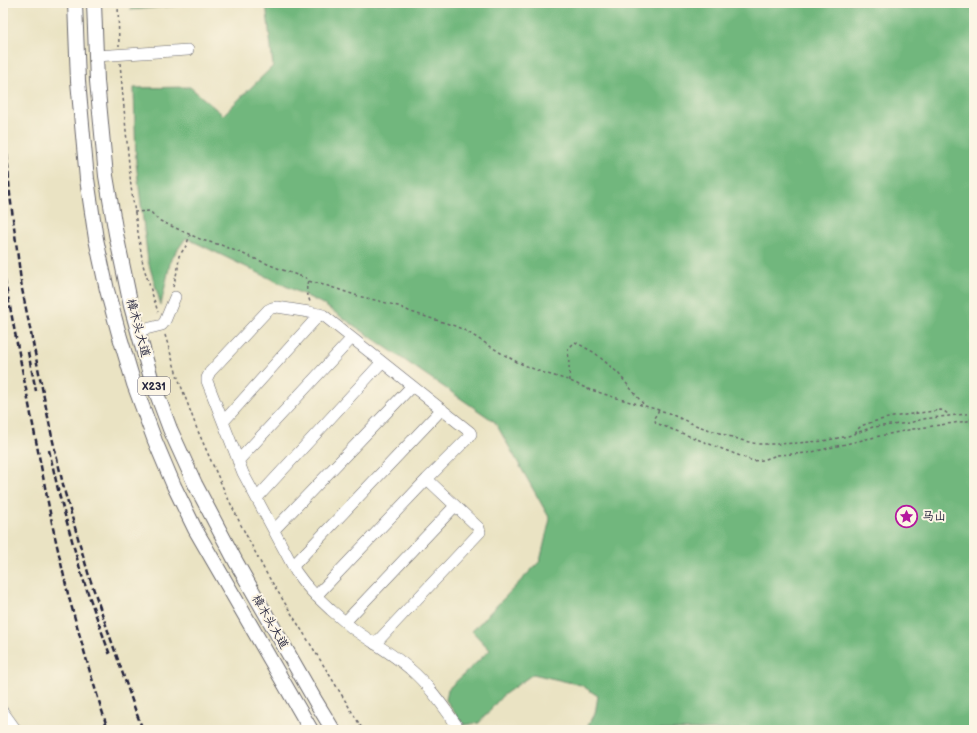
<svg xmlns="http://www.w3.org/2000/svg" width="977" height="733" font-family="'Balsamiq Sans','LXGW WenKai TC',sans-serif">
<rect width="100%" height="100%" fill="#fcf5e5"/>
<filter id="ink" filterUnits="userSpaceOnUse"><feTurbulence type="fractalNoise" baseFrequency=".025" numOctaves="2"/><feDisplacementMap in="SourceGraphic" scale="8" xChannelSelector="R" yChannelSelector="G"/><feConvolveMatrix kernelMatrix="1 2 1 2 8 2 1 2 1" color-interpolation-filters="sRGB"/></filter>
<filter id="wash" filterUnits="userSpaceOnUse"><feTurbulence type="fractalNoise" baseFrequency=".012" numOctaves="4" result="noise"/><feDisplacementMap in="SourceGraphic" scale="16" xChannelSelector="R" yChannelSelector="G"/><feGaussianBlur stdDeviation="0.9" result="paint"/><feColorMatrix in="noise" values="0 0 0 0 0 0 0 0 0 0 0 0 0 0 0 0 0 1.4 0 .05"/><feComposite in="paint" operator="in"/></filter>
<g filter="url(#wash)">
<rect width="100%" height="100%" fill="#eae3c3"/>
<!-- forest -->
<path fill="#71b77d" stroke="#4a6c5c" d="M131 3H186L184 5 131 10Z
M266 3H974V730H585L595 714 598 696 581 685 533 674 502 696 479 723 463 725 446 700 448 689 490 650 472 631 540 561 550 519 495 422 321 303 186 238 171 259 161 305 148 261 136 163 134 88 190 87 223 115 273 66Z"/>
</g>
<g filter="url(#ink)">
<g fill="none" stroke-linecap="round" stroke-linejoin="round">
<defs>
<path id="minor" d="M96 56 188 50
M138 331 162 325 165 321 175 297
M223 422 320 314
M238 461 352 338
M257 498 382 362
M274 530 412 386
M293 566 442 409
M316 596 427 479
M345 622 455 506
M375 644 480 532 479 528 427 479 469 437 471 434 470 432 323 315 309 312 277 307 272 308 268 310 210 372 207 378V381L243 473 296 572C307 588 317 597 331 610 338 616 345 622 352 628 371 642 392 653 410 669 430 686 445 709 460 730
M3 712 16 730"/>
<path id="major" d="M75 3 78 81 87 179 96 239 107 290 119 334 134 384 155 441 174 486 195 529 311 730
M94 3 97 81 106 176 116 234 131 306 151 378 170 429 195 484 236 562 316 702 333 730"/>
</defs>
<!-- minor casing -->
<use href="#minor" stroke="#68666b" stroke-width="12"/>
<!-- major casing -->
<use href="#major" stroke="#68666b" stroke-width="16"/>
<!-- path -->
<path stroke="#68666b" stroke-width="1.5" stroke-dasharray="3 3" stroke-linecap="butt" d="M118 3 119 46
M120 63 131 187 143 265 158 312
M134 212 150 211 158 220 202 240 221 245 280 269 300 276 306 278 308 281 328 286 358 296 379 301 398 306 411 312 455 326 466 331 501 353 517 362 541 372 568 380 588 389 620 399 666 412 695 425 741 440 757 444H777L798 443 823 441 848 436 873 427 909 423 923 419 974 413
M308 281C305 288 308 295 310 302
M173 287 178 268 179 256 186 246 190 235
M165 335 177 375 197 429 224 490 241 525 265 571 332 679 363 730
M570 381 568 349 575 342 595 353 618 373 644 405
M659 410 654 418 656 423 666 427 753 461 763 460 777 455 808 453 875 437 913 429 974 420
M971 421 972 413
M855 434 859 428 861 426C886 416 914 414 941 410L944 411 949 415"/>
<!-- minor -->
<use href="#minor" stroke="#fff" stroke-width="11"/>
<!-- major -->
<use href="#major" stroke="#fff" stroke-width="14"/>
<!-- rail -->
<path stroke="#22223b" stroke-width="2.5" stroke-dasharray="6 3" stroke-linecap="butt" d="M3 101 10 195 22 289 52 437 65 493 89 576 136 712 143 730
M3 271 53 528 68 594 90 672 108 730
M28 352 36 391
M49 450 59 494 82 576 110 655"/>
</g>
</g>
<!-- icons -->
<defs>
<symbol id="sight-ring" viewBox="-11 -11 22 22"><circle r="9.5" fill="#fcf5e5" stroke="#b5179e" stroke-width="1.5"/><path d="M0-6L1.8-2.2L6-1.7L2.9 1.2L3.7 5.4L0 3.3L-3.7 5.4L-2.9 1.2L-6-1.7L-1.8-2.2Z" fill="#b5179e"/></symbol>
</defs>
<g fill-rule="evenodd">
<use href="#sight-ring" x="894" y="504" width="25" height="25"/>
</g>
<g text-anchor="middle" dominant-baseline="central" stroke-width="4" stroke-linejoin="round" paint-order="stroke">
<!-- shield labels -->
<rect fill="#fcf5e5" stroke="#63616e" stroke-width="1" x="138" y="377" width="32" height="18" rx="3"/>
<g font-size="11" font-weight="bold" fill="#22223b">
<text x="154" y="386">X231</text>
</g>
<!-- street labels -->
<g font-size="12" fill="#22223b" stroke="#fcf5e5">
<text transform="translate(138 328) rotate(75)">樟木头大道</text>
<text transform="translate(270 622) rotate(60)">樟木头大道</text>
</g>
<!-- poi labels -->
<g font-size="12" fill="#22223b" stroke="#fcf5e5" text-anchor="start">
<text x="922" y="516">马山</text>
</g>
</g>
<!-- margin -->
<rect width="977" height="733" fill="none" stroke="#fcf5e5" stroke-width="16"/>
</svg>
